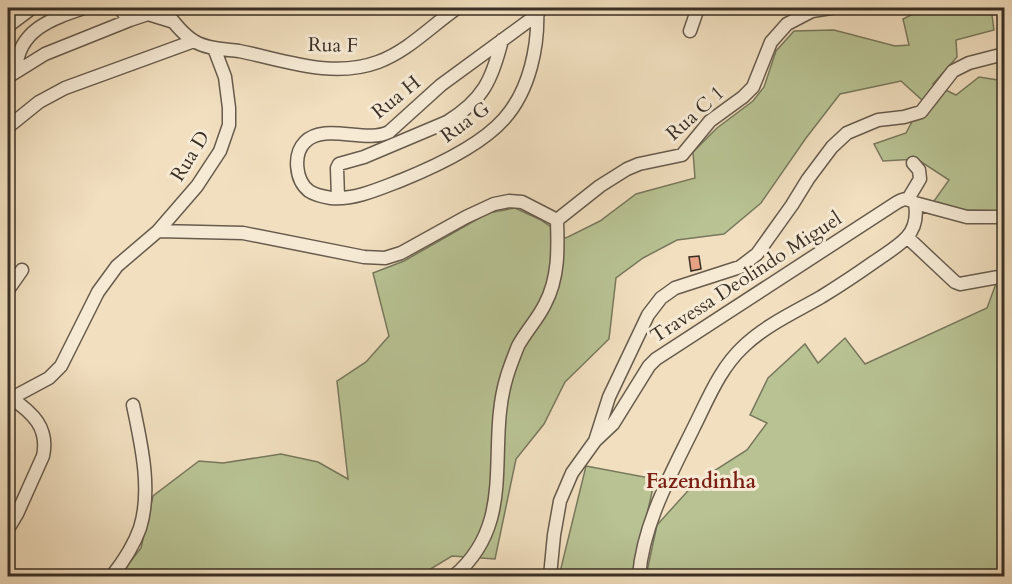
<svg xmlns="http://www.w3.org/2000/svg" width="1012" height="584" font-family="Cardo,serif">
<rect width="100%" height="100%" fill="#f1dfbf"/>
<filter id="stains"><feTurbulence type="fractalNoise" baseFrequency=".00333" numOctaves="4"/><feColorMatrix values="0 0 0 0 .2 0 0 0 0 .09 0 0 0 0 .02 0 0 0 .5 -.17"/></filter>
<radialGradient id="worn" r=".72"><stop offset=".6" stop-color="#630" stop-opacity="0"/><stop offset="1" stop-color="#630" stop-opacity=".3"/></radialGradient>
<!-- green -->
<path fill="#b8c293" stroke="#78785c" stroke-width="1.5" d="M925 8H991L994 30 956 40 957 57 933 84 956 95 979 77 1004 81V211L963 210 934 201 949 180 917 159 883 161 874 144 906 133 923 101 901 81 840 94 806 138 761 203 724 234 677 240 643 258 616 278 609 339 565 382 544 424 516 459 495 559 452 556 419 576H119L141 548 153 496 199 461 223 463 281 454 318 462 348 479 337 381 366 362 389 336 373 273 404 261 488 213 515 208 541 220 566 238 600 221 636 194 695 178 693 152 717 128 753 101 764 87 776 51 794 31 834 30 895 46 909 45 903 19Z
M1004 262V576H646L657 525 695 483 747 450 767 423 750 415 768 378 805 344 818 363 845 338 865 364 987 308Z
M586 466 655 479 633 576H589L560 572Z"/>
<!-- building -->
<path fill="#e7a284" stroke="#392f25" stroke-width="1.5" d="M699 256 701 269 691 271 689 257Z"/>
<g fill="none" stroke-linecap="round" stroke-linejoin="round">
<defs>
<path id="minor" d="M119 8 130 20
M163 8C171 19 182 34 194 41 207 49 224 49 239 51 284 60 332 79 378 62 408 51 431 26 457 8
M537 8C539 45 530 90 504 119 481 145 434 167 402 180 381 188 355 200 331 198 325 197 315 195 309 191 295 180 293 154 305 142 324 122 366 144 389 132L441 85 538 14
M8 26 32 8
M690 31 698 8
M16 70C18 30 51 19 84 8
M8 77 45 54 130 20 148 14 174 22
M8 127 39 102 65 88 194 41
M338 198 337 168 339 164 364 157 447 122C483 100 492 80 502 40
M908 199 920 179 919 170 913 163
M557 220 600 186 627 169 639 164 682 155 710 121 743 97 753 87 771 42 787 24 812 11 831 8
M158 231 243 233 364 257 385 258 401 253 466 217 494 204 509 201 522 202 557 220
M907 237 955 282 960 284 1004 276
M8 290 22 270
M8 400 49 378 61 366 98 292 117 266 158 231 197 186 220 151 229 125V108L225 77 214 48
M595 441 613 424 649 366 656 359 896 203C904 198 907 198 915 203L967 217H1004
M8 529 17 514 43 456C49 428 33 413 11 398
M112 576C123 562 134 545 140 528 152 490 141 443 133 405
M454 576C519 521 485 447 507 376 510 366 514 356 518 346 526 331 538 319 545 304 559 278 558 248 557 220
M550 576 554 535 560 501 572 473 595 441 609 397 648 315 661 298 675 288 740 267 757 254 792 205 808 179 832 147 847 133 878 120 904 117 921 112 953 71 969 63 1004 54
M639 576C643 524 671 474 694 427 708 399 720 368 744 346 766 325 795 312 821 297 839 286 857 274 874 262 885 254 898 247 907 237 916 227 917 215 915 203"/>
</defs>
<!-- minor casing -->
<use href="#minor" stroke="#675b4c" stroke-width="15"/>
<!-- minor -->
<use href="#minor" stroke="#f6ead5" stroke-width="12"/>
</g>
<g text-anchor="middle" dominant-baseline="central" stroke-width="6" stroke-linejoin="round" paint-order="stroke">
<!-- street labels -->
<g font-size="20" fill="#392f25" stroke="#f6ead5">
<text transform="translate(333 45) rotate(1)">Rua F</text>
<text transform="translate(396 97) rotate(-39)">Rua H</text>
<text transform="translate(695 113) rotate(-42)">Rua C 1</text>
<text transform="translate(465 122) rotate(-36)">Rua G</text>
<text transform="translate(190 156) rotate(-58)">Rua D</text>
<text transform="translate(746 277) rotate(-33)">Travessa Deolindo Miguel</text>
</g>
<!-- neighbourhood labels -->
<g font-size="21" font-weight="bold" fill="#7a1f14" stroke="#f6ead5">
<text x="701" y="481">Fazendinha</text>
</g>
</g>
<!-- margin -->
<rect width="1012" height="584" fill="none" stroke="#f1dfbf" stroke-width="30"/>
<rect x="9" y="9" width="994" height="566" fill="none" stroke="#392f25" stroke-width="3"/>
<rect x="15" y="15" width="982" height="554" fill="none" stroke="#392f25" stroke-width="1.5"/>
<rect width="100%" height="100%" filter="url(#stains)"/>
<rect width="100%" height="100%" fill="url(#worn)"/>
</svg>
